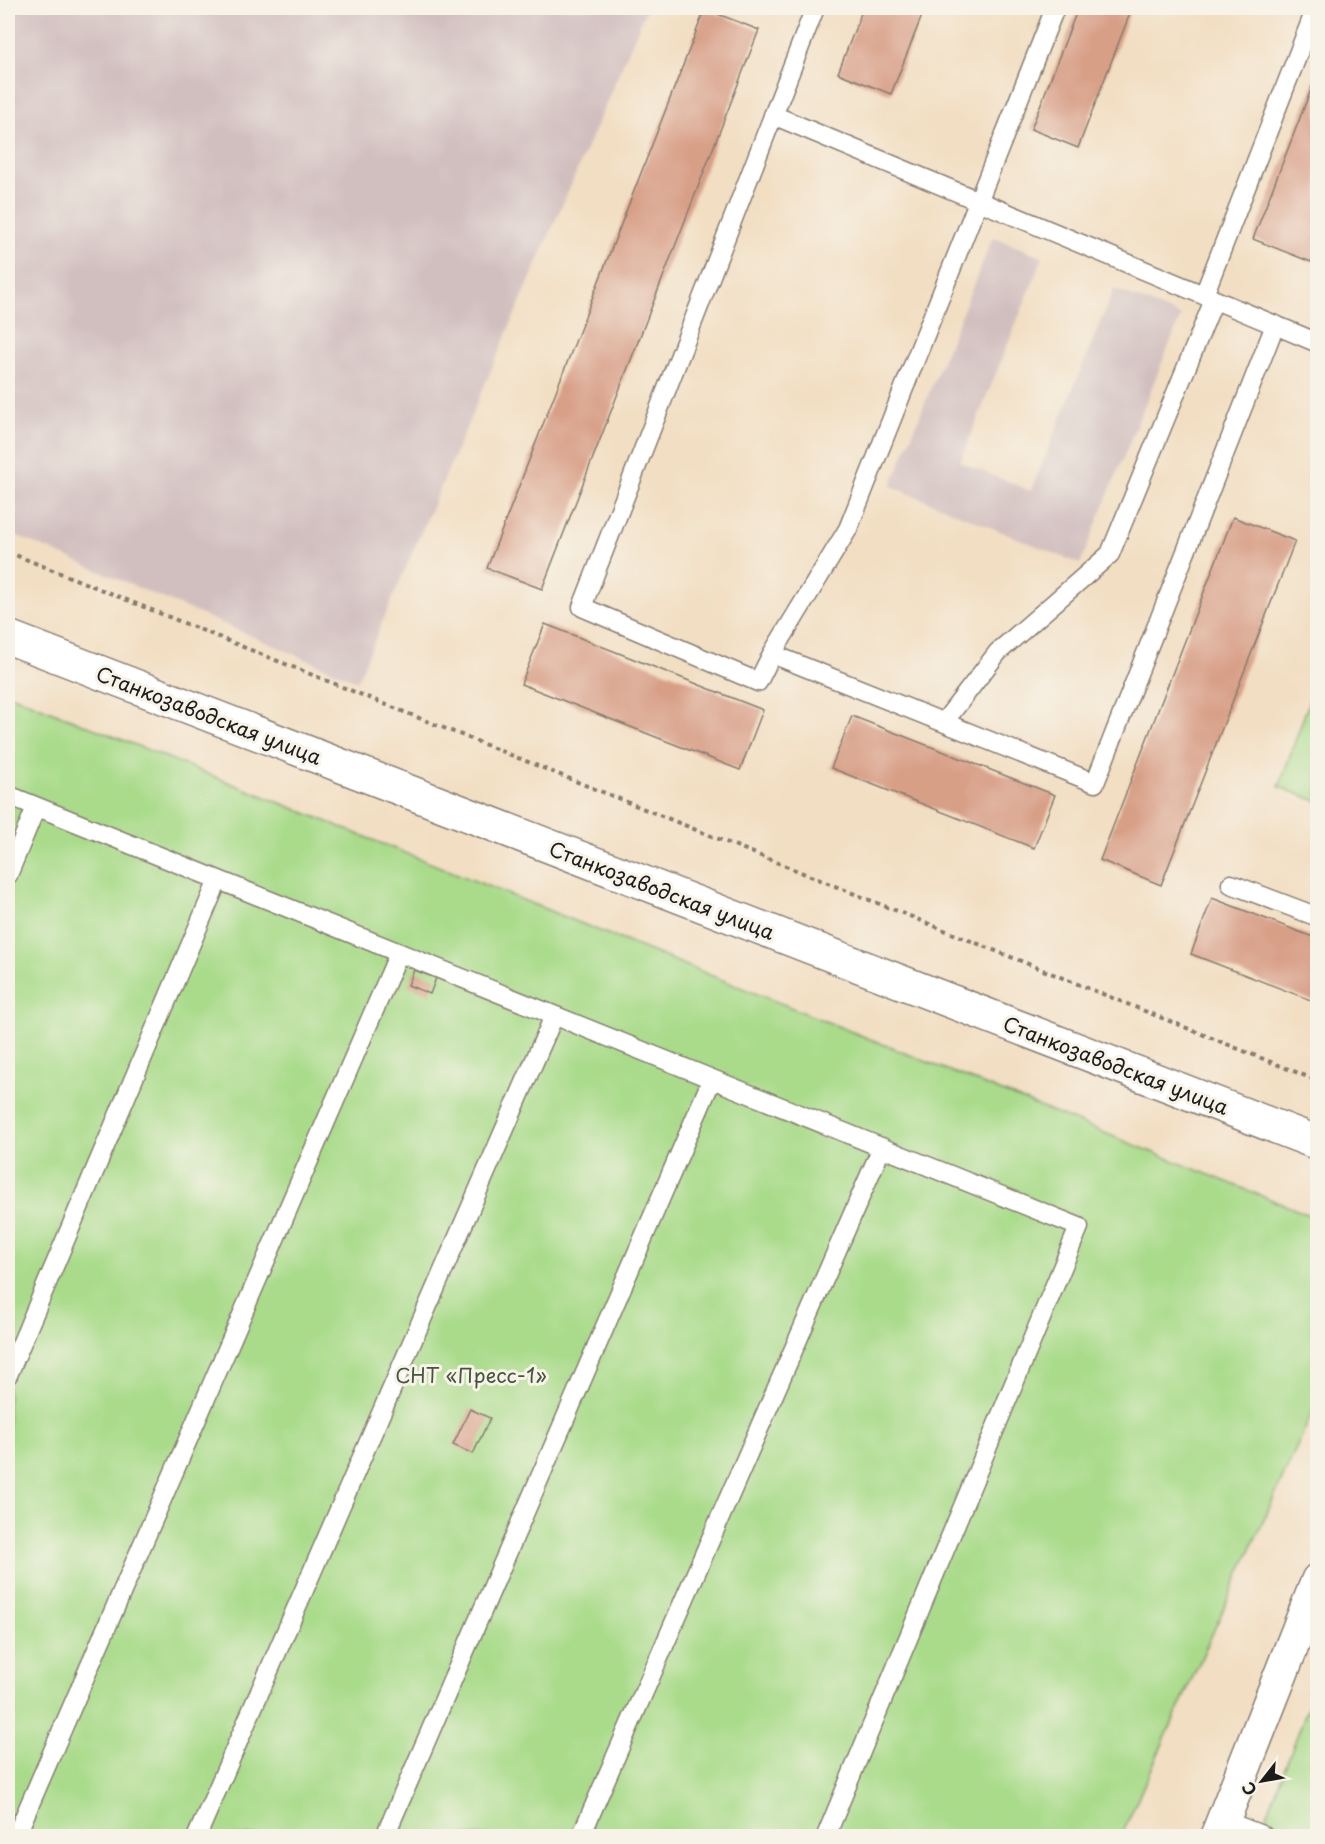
<svg xmlns="http://www.w3.org/2000/svg" width="1325" height="1844" font-family="'Playpen Sans',sans-serif">
<rect width="100%" height="100%" fill="#f7f3e8"/>
<filter id="ink" filterUnits="userSpaceOnUse"><feTurbulence type="fractalNoise" baseFrequency=".0167" numOctaves="2"/><feDisplacementMap in="SourceGraphic" scale="12" xChannelSelector="R" yChannelSelector="G"/><feConvolveMatrix kernelMatrix="1 2 1 2 8 2 1 2 1" color-interpolation-filters="sRGB"/></filter>
<filter id="wash" filterUnits="userSpaceOnUse"><feTurbulence type="fractalNoise" baseFrequency=".008" numOctaves="4" result="noise"/><feDisplacementMap in="SourceGraphic" scale="24" xChannelSelector="R" yChannelSelector="G"/><feGaussianBlur stdDeviation="1.35" result="paint"/><feColorMatrix in="noise" values="0 0 0 0 0 0 0 0 0 0 0 0 0 0 0 0 0 1.4 0 .05"/><feComposite in="paint" operator="in"/></filter>
<g filter="url(#wash)">
<rect width="100%" height="100%" fill="#f2dec2"/>
<!-- industrial -->
<path fill="#d1bfbf" d="M8 8H647L357 681 8 532Z
M993 237 1043 257 960 462 1031 491 1114 289 1181 316 1080 564 891 486Z"/>
<!-- green -->
<path fill="#a9db8a" stroke="#627c53" stroke-width="1.5" d="M1317 679 1318 801H1317L1279 787Z
M8 694 1317 1218V1402L1121 1836H8Z
M1317 1683V1836H1259Z"/>
<g id="blocks">
<!-- building -->
<path fill="#d89f87" d="M863 8H925L891 94 838 73Z
M1078 8H1132L1078 148 1031 129Z
M705 9 759 30 542 589 487 568Z
M1317 74 1318 246 1311 262 1253 239Z
M1233 517 1295 541 1161 885 1100 860Z
M545 624 763 710 740 770 521 684Z
M852 716 1055 795 1034 848 831 768Z
M1212 898 1318 939V1003L1191 954Z
M414 970 436 978 430 994 408 985Z
M470 1409 490 1418 473 1454 453 1445Z"/>
</g>
</g>
<g filter="url(#ink)">
<use href="#blocks" fill-opacity="0" stroke="#877d6f" stroke-width="1.5"/>
<g fill="none" stroke-linecap="round" stroke-linejoin="round">
<defs>
<path id="lane" d="M815 8 582 607 758 682 772 654 848 529 1055 8
M773 115 1318 343
M1204 295 1316 8
M772 654 1095 783 1275 325
M944 722 998 652 1110 554 1214 300
M8 795 1079 1227 826 1836
M8 875 36 807
M1231 884 1318 917
M8 1375 218 880
M1223 1820 1264 1836
M16 1836 399 953
M197 1836 554 1016
M385 1836 712 1079
M581 1836 882 1147"/>
<path id="secondary" d="M8 637 1318 1143
M1217 1836 1318 1580"/>
</defs>
<!-- lane casing -->
<use href="#lane" stroke="#877d6f" stroke-width="21"/>
<!-- secondary casing -->
<use href="#secondary" stroke="#877d6f" stroke-width="36"/>
<!-- path -->
<path stroke="#877d6f" stroke-width="4" stroke-dasharray="4.5 4.5" stroke-linecap="butt" d="M8 552 1318 1081"/>
<!-- lane -->
<use href="#lane" stroke="#fff" stroke-width="18"/>
<!-- secondary -->
<use href="#secondary" stroke="#fff" stroke-width="33"/>
</g>
</g>
<g text-anchor="middle" dominant-baseline="central" stroke-width="6" stroke-linejoin="round" paint-order="stroke">
<!-- street labels -->
<g font-size="20" fill="#1c1c1c" stroke="#f7f3e8">
<text transform="translate(209 715) rotate(21)">Станкозаводская улица</text>
<text transform="translate(662 890) rotate(21)">Станкозаводская улица</text>
<text transform="translate(1116 1065) rotate(21)">Станкозаводская улица</text>
</g>
<!-- park labels -->
<g font-size="20" fill="#46553d" stroke="#f7f3e8">
<text x="471" y="1375">СНТ «Пресс-1»</text>
</g>
</g>
<!-- margin -->
<rect width="1325" height="1844" fill="none" stroke="#f7f3e8" stroke-width="30"/>
<!-- north arrow -->
<g transform="translate(1262 1781) rotate(239)" stroke="#f7f3e8" stroke-width="4.5" paint-order="stroke">
<path d="M0-4.5L10 22L0 15L-10 22Z" fill="#1c1c1c"/>
<text y="-9" font-size="16" font-weight="bold" text-anchor="middle" fill="#1c1c1c">С</text>
</g>
</svg>
